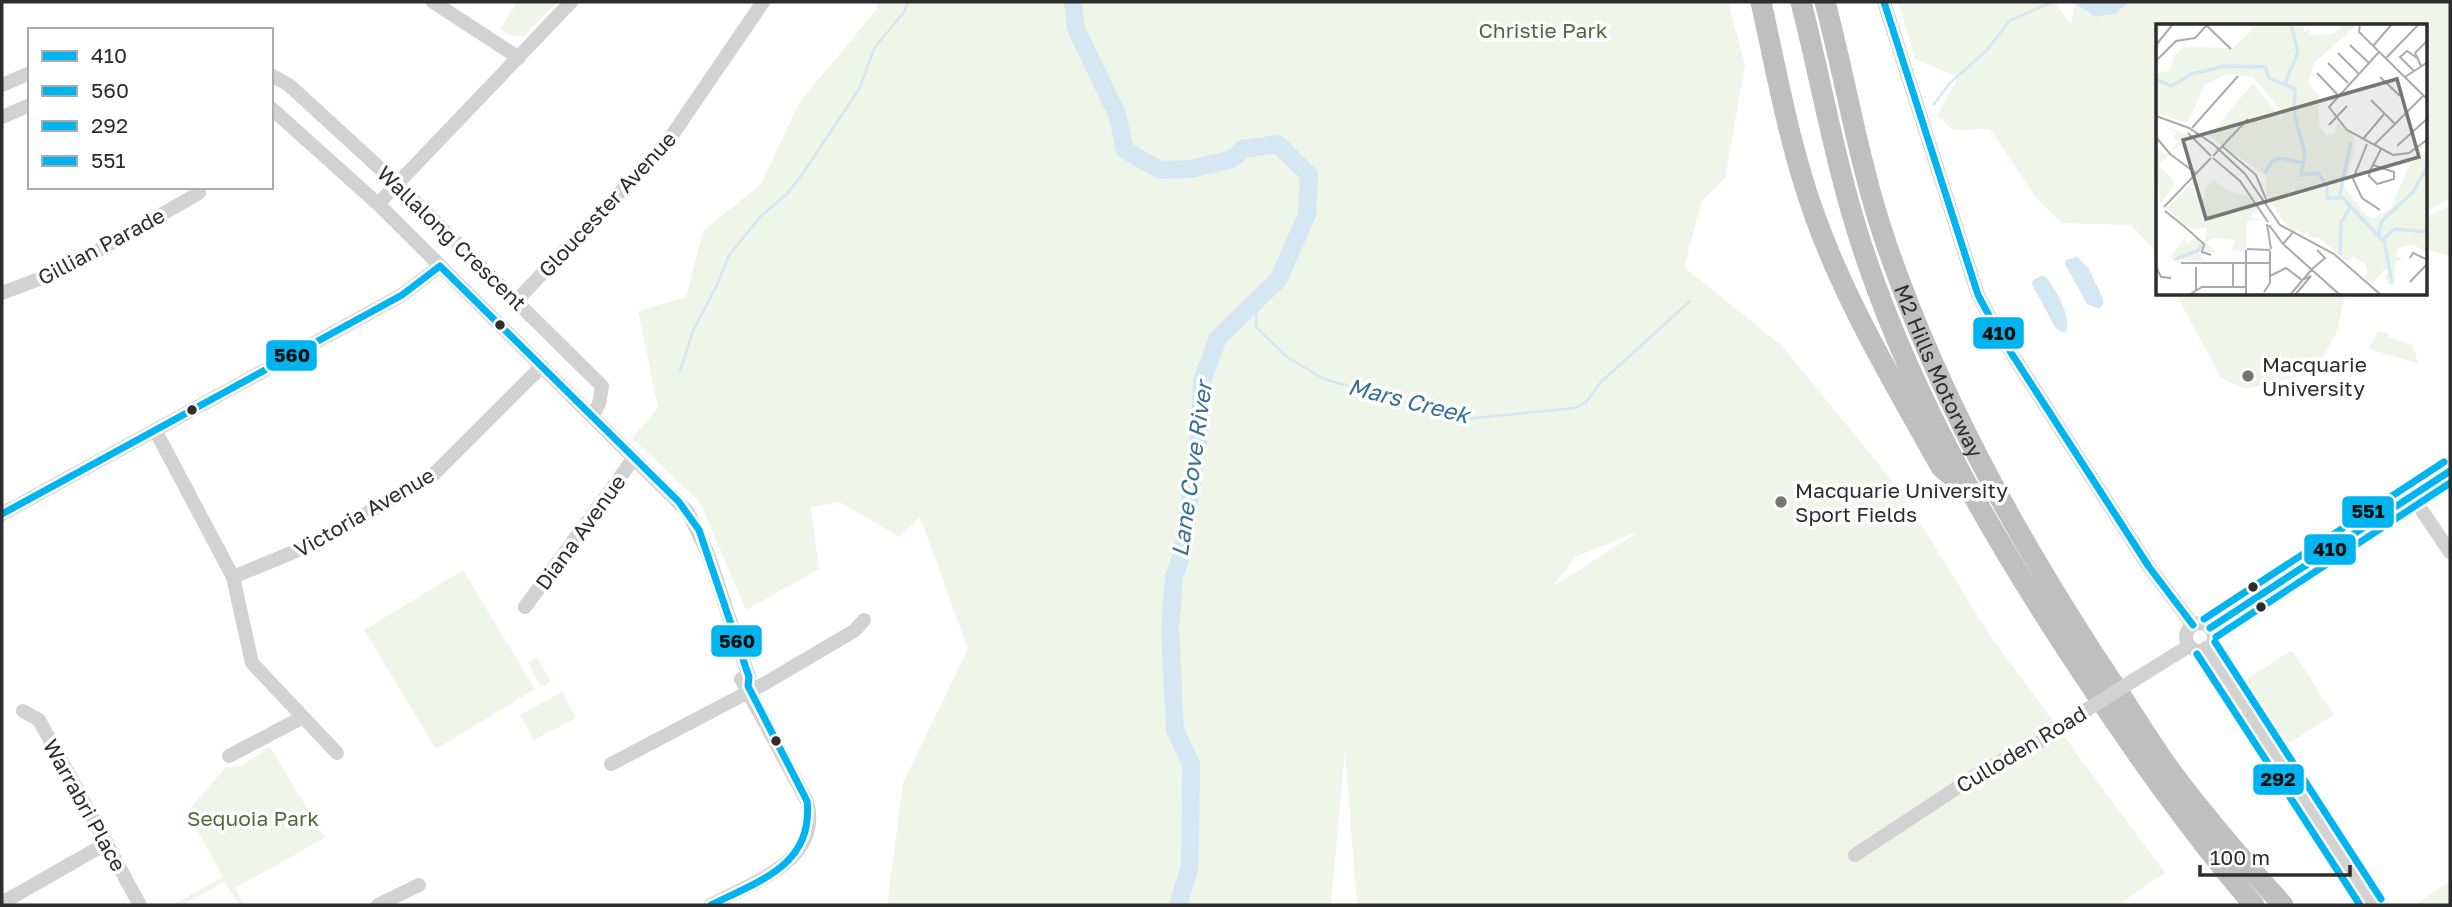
<svg xmlns="http://www.w3.org/2000/svg" width="2452" height="907" font-family="'Golos Text',sans-serif">
<rect width="100%" height="100%" fill="#fff"/>
<!-- green -->
<path fill="#f0f5ea" fill-rule="evenodd" d="M517 2H557L523 37 509 35 500 29Z
M878 2H1728L1745 66 1725 178 1702 201 1684 267 1782 346 1899 489 1991 637 2165 873 2118 905H1357L1345 752 1331 905H887L903 783 968 649 920 517 899 537 840 502 811 507 819 569 746 610 700 503 632 438 658 408 638 311 686 297 703 231 761 184 799 103 877 9ZM1634 533 1635 534 1552 587 1575 557Z
M1898 2H2054L2071 24 2074 5 2084 7 2088 14 2127 2H2450V199L2426 212V26H2158V254L2131 225 2062 223 2036 198 1990 129 1953 130 1937 116 1958 77 1915 59Z
M2450 206V256L2426 249V217Z
M2176 294H2345L2337 332 2314 373 2245 389 2221 378Z
M2378 331 2387 333 2388 337 2413 345 2418 363 2368 349Z
M463 570 535 689 436 749 364 630Z
M2292 650 2334 715 2286 745 2243 681Z
M537 657 551 682 541 687 528 662Z
M562 692 576 718 534 740 520 715Z
M270 747 325 838 235 888 244 905H239L225 882 182 905H172L223 877 187 812 226 767 241 766Z
M2450 881V905H2414Z"/>
<!-- water -->
<path fill="#d5e7f3" d="M2073 2H2127V3L2116 14 2095 17Z
M2077 257 2088 267 2103 299V305L2099 309 2087 304 2065 264 2066 260Z
M2043 275C2054 283 2074 320 2065 333L2056 329 2032 284 2033 280Z"/>
<g fill="none" stroke-linecap="round" stroke-linejoin="round">
<!-- stream -->
<path stroke="#d5e7f3" stroke-width="2.5" d="M1934 104 1950 83 1988 49 2009 21 2052 2
M1256 302V327L1287 357 1324 379 1465 419 1575 408 1586 402 1601 382 1690 301
M680 371 693 331 717 285 729 255 761 216 788 193 803 173 859 89 875 47 904 12 908 2"/>
<!-- river -->
<path stroke="#d5e7f3" stroke-width="18" d="M1073 2 1076 29 1117 114 1125 150 1160 170 1191 169 1232 159 1243 149 1278 144 1309 175 1307 215 1278 280 1218 338 1202 381 1200 427 1183 550 1174 577 1170 629 1175 730 1191 764 1190 866 1178 905"/>
<!-- minor -->
<path stroke="#d2d2d2" stroke-width="14" d="M433 2 519 58
M1884 2 1978 295 1999 334 2149 567 2193 625
M271 75 289 85 397 184 602 386 599 404 592 416
M2 85 30 73
M271 108 378 204 688 512 708 554 749 677 748 686
M2 117 30 105
M378 204 571 2
M2 293 66 269 199 193
M517 300 666 144 763 2
M155 430 233 577 252 663 337 753
M2412 496 2450 552
M2 514 402 295 440 266
M233 577 313 544 432 476 542 366
M525 607 634 458
M2186 637a14 14 0 1 1 28 0a14 14 0 1 1-28 0Z
M2210 628 2450 471
M2206 648 2372 905
M2134 680 2189 646
M23 711 39 720 140 905
M229 756 303 717
M611 764 762 685 854 631 864 620
M1855 855 1984 770 2047 738 2088 709
M2 903 107 843
M378 905 419 885
M711 905C753 882 823 861 807 801L741 679"/>
<!-- highway -->
<g stroke="#bfbfbf" stroke-width="21">
<path d="M1761 2C1777 74 1790 149 1816 219 1848 307 1896 386 1941 467L1955 479"/>
<path d="M1801 2C1823 89 1838 179 1868 264 1918 409 1996 543 2081 671 2135 752 2190 831 2254 905"/>
<path id="s1" d="M1825 2C1846 81 1859 165 1886 243 1937 392 2012 529 2098 661 2122 696 2144 733 2168 767 2204 816 2243 861 2283 905"/>
</g>
<!-- minor-bridge -->
<path stroke="#d2d2d2" stroke-width="14" d="M2088 709 2134 680"/>
<defs>
<path id="bus-1" d="M1884 2 1978 295 1999 334 2149 567 2193 625
M2210 628 2450 471"/>
<path id="bus-2" d="M2 514 402 295 440 266 679 502 699 530 749 677 748 686 807 801C814 865 759 881 711 905"/>
<path id="bus-3" d="M2216 637 2450 483
M2197 654 2360 905"/>
<path id="bus-4" d="M2204 619 2444 462
M2215 642 2381 899"/>
</defs>
<!-- bus-1 casing -->
<use href="#bus-1" stroke="#fff" stroke-width="12"/>
<!-- bus-2 casing -->
<use href="#bus-2" stroke="#fff" stroke-width="12"/>
<!-- bus-3 casing -->
<use href="#bus-3" stroke="#fff" stroke-width="12"/>
<!-- bus-4 casing -->
<use href="#bus-4" stroke="#fff" stroke-width="12"/>
<!-- bus-1 -->
<use href="#bus-1" stroke="#00b5ef" stroke-width="7"/>
<!-- bus-2 -->
<use href="#bus-2" stroke="#00b5ef" stroke-width="7"/>
<!-- bus-3 -->
<use href="#bus-3" stroke="#00b5ef" stroke-width="7"/>
<!-- bus-4 -->
<use href="#bus-4" stroke="#00b5ef" stroke-width="7"/>
</g>
<!-- markers -->
<g fill="#2d2d2d" stroke="#fff" stroke-width="2.5">
<circle cx="500" cy="325" r="6"/>
<circle cx="192" cy="410" r="6"/>
<circle cx="2253" cy="587" r="6"/>
<circle cx="2261" cy="607" r="6"/>
<circle cx="776" cy="741" r="6"/>
</g>
<g fill="#767676" stroke="#fff" stroke-width="2.5">
<circle cx="2248" cy="376" r="7"/>
<circle cx="1781" cy="502" r="7"/>
</g>
<g text-anchor="middle" dominant-baseline="central" stroke-width="7" stroke-linejoin="round" paint-order="stroke">
<!-- park labels -->
<g font-size="21" fill="#506c37" stroke="#fff">
<text x="1543" y="30">Christie Park</text>
<text x="253" y="818">Sequoia Park</text>
</g>
<!-- street labels -->
<g font-size="21" fill="#2d2d2d" stroke="#fff">
<text transform="translate(607 204) rotate(-47)">Gloucester Avenue</text>
<text transform="translate(452 238) rotate(44)">Wallalong Crescent</text>
<text transform="translate(101 246) rotate(-28)">Gillian Parade</text>
<text stroke="none"><textPath href="#s1" startOffset="387">M2 Hills Motorway</textPath></text>
<text transform="translate(364 512) rotate(-30)">Victoria Avenue</text>
<text transform="translate(580 532) rotate(-54)">Diana Avenue</text>
<text transform="translate(2021 749) rotate(-31)">Culloden Road</text>
<text transform="translate(85 805) rotate(61)">Warrabri Place</text>
</g>
<!-- poi labels -->
<g font-size="21" fill="#2d2d2d" stroke="#fff" text-anchor="start">
<text x="2262" y="364">Macquarie<tspan x="2262" dy="24">University</tspan></text>
<text x="1795" y="490">Macquarie University<tspan x="1795" dy="24">Sport Fields</tspan></text>
</g>
<!-- water labels -->
<g font-size="23" font-style="italic" fill="#357096" stroke="#fff">
<text transform="translate(1409 400) rotate(14)">Mars Creek</text>
<text transform="translate(1191 469) rotate(-82)">Lane Cove River</text>
</g>
</g>
<!-- overview -->
<g transform="translate(2156 24)">
<rect width="271" height="271" fill="#fff"/>
<path d="M96 0H147L148 7 155 5 152 11 177 10 187 0H202L158 39 152 58 163 73V101L170 111 180 109 178 104 183 99 197 111 200 122 187 162 211 192 218 194 234 186 254 140 271 128V229L257 220 241 225 240 232 248 235 240 237 238 260H232L229 252 234 248 228 246 216 260 208 252 212 249 210 241 197 232 192 238 163 214 152 213 153 207 148 210 130 201 110 171V152L53 112 97 59 126 96 124 86 97 53 71 50 48 61 32 99 0 90V49L14 47 18 32 27 23 77 24 94 8ZM0 100 28 109 32 114 2 141 17 155V164L4 179 0 124 10 131 23 117 16 115 21 108ZM58 156 72 167 92 172 102 186 94 193 107 196 91 197 90 227 76 226 79 216 56 214 50 219 61 228H48L50 204 36 206 21 194 24 190 20 193 10 185 37 157 38 162 33 165 39 163 37 172 49 174V166ZM29 212 30 221 39 213 47 219 43 229 50 238 14 234Z" fill="#f0f5ea"/>
<path fill="none" stroke="#d5e7f3" stroke-width="3.5" d="M0 55 15 62 36 50 69 42 109 43 113 54 139 65 138 88 149 130 145 151 162 149 171 162V174H187L226 216 239 205 272 208M129 59 142 28 135 0M109 149 116 137 125 134 147 139M183 174 195 118M222 213 226 197 257 168 272 141M228 216 236 259M184 231 185 199 194 183M18 236 43 226 45 220"/>
<path fill="none" stroke="#ababab" stroke-width="2" d="M204 0 203 8 272 76M50 1 75 25M0 21 17 0M194 21 213 39M217 22 236 0M223 28 173 83 191 106 237 131 253 129 272 115M182 29 202 49M2 35 20 17 39 14 50 2M229 35 263 0M172 39 192 59M265 42 259 29 272 16M258 47 244 33 251 27 261 34M161 49 181 70M224 53 244 72M249 53 272 38M215 76 239 100M0 92 33 104 57 120 89 150 124 201 178 230 225 271M173 101 191 82M36 104 82 52M32 109 55 132M0 113 14 130 41 150M207 115 229 89M211 120 197 155 206 174 224 186M218 121 267 72M66 122 100 151 110 175M241 122 272 94M57 132 92 95M57 134 84 157 112 198M217 141 238 148V155L221 160 213 152 214 146 217 141 225 125M8 183 55 134M9 187 29 203M111 200 115 225M113 201 127 220M29 203 48 220 46 228 55 231M138 207 127 220 184 271M91 225 114 226M90 226V271M254 234 257 229 272 236M25 239H114M0 243 5 253 15 254M156 245 169 234 161 226M114 252 130 244 146 256 155 252 139 271M254 258 272 239M77 263V239M40 266V243M108 268 114 259V227M33 271 46 263H90M134 271 156 245"/>
<path fill="#767676" fill-opacity="0.15" stroke="#767676" stroke-width="3.5" d="M241 55 263 133 50 195 27 116Z"/>
<rect width="271" height="271" fill="none" stroke="#2d2d2d" stroke-width="3.5"/>
</g>
<g stroke="#fff" stroke-width="2.5">
<rect x="1972" y="316" width="53" height="34" rx="7" fill="#00b5ef"/>
<rect x="265" y="339" width="53" height="33" rx="7" fill="#00b5ef"/>
<rect x="2341" y="495" width="54" height="34" rx="7" fill="#00b5ef"/>
<rect x="2303" y="533" width="54" height="33" rx="7" fill="#00b5ef"/>
<rect x="710" y="624" width="53" height="34" rx="7" fill="#00b5ef"/>
<rect x="2252" y="763" width="53" height="33" rx="7" fill="#00b5ef"/>
</g>
<g font-size="19" text-anchor="middle" font-weight="bold" fill="#111">
<text x="1999" y="340">410</text>
<text x="292" y="362">560</text>
<text x="2368" y="518">551</text>
<text x="2330" y="556">410</text>
<text x="737" y="648">560</text>
<text x="2278" y="786">292</text>
</g>
<!-- border -->
<rect width="2452" height="907" fill="none" stroke="#2d2d2d" stroke-width="7"/>
<!-- legend -->
<rect x="28" y="28" width="245" height="161" fill="#ffffff" stroke="#ababab" stroke-width="2"/>
<rect x="42" y="51" width="35" height="10" fill="#00b5ef" stroke="#ababab" stroke-width="2"/>
<text x="91" y="63" font-size="21" fill="#2d2d2d">410</text>
<rect x="42" y="86" width="35" height="10" fill="#00b5ef" stroke="#ababab" stroke-width="2"/>
<text x="91" y="98" font-size="21" fill="#2d2d2d">560</text>
<rect x="42" y="121" width="35" height="10" fill="#00b5ef" stroke="#ababab" stroke-width="2"/>
<text x="91" y="133" font-size="21" fill="#2d2d2d">292</text>
<rect x="42" y="156" width="35" height="10" fill="#00b5ef" stroke="#ababab" stroke-width="2"/>
<text x="91" y="168" font-size="21" fill="#2d2d2d">551</text>
<!-- scale -->
<path d="M2200 865v10h150v-10" fill="none" stroke="#2d2d2d" stroke-width="3.5"/>
<text x="2210" y="865" font-size="21" fill="#2d2d2d" stroke="#ffffff" stroke-width="5" paint-order="stroke">100 m</text>
</svg>
